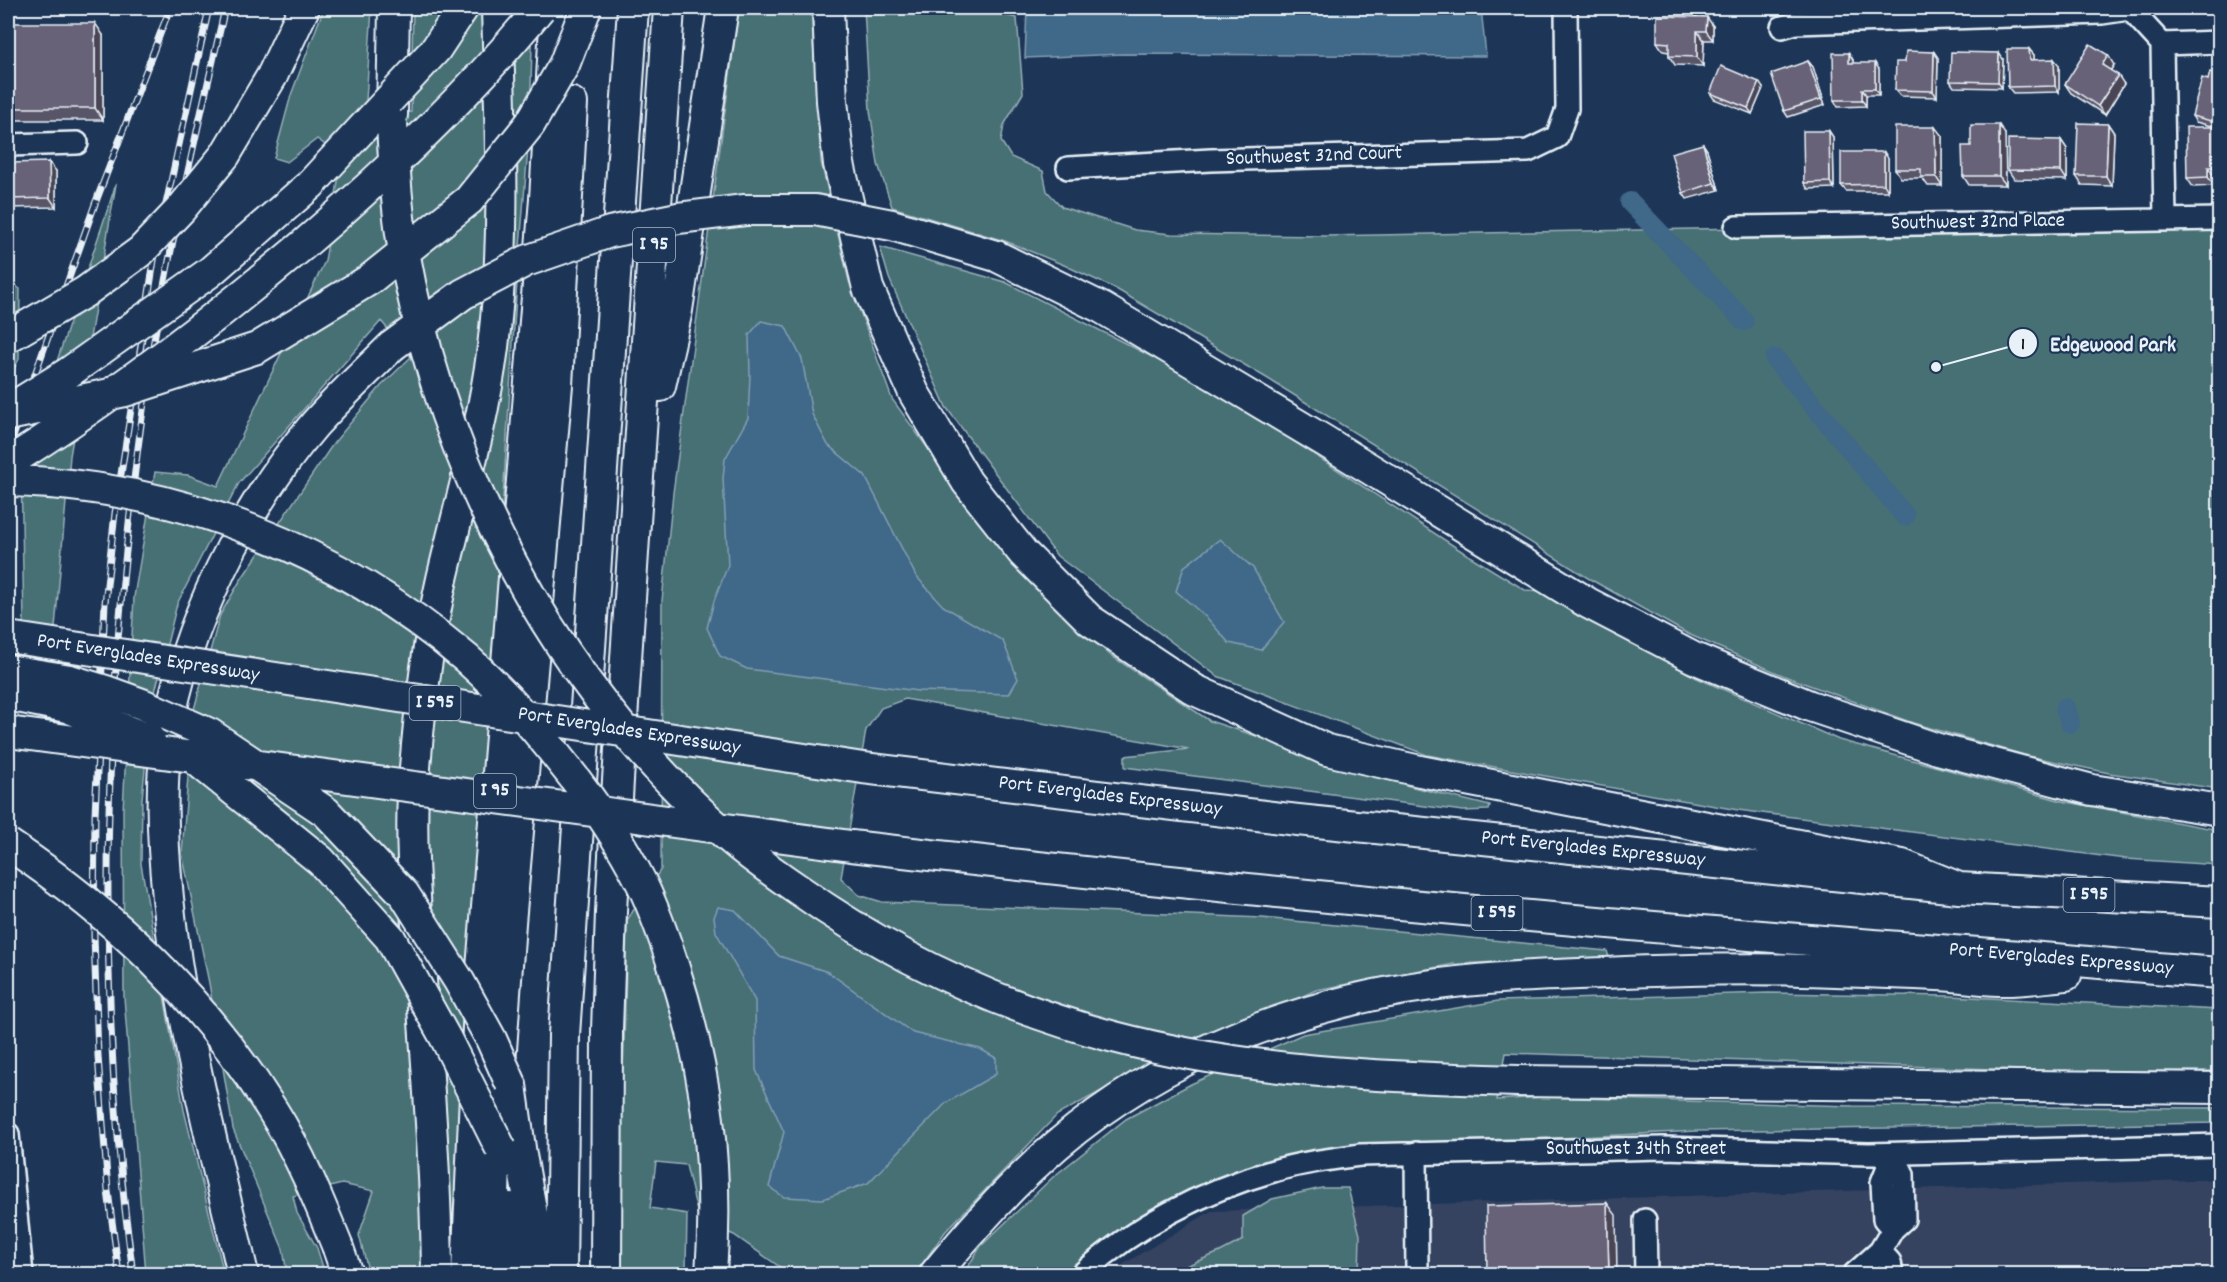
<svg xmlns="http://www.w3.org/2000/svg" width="2227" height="1282" font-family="Dekko,sans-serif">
<rect width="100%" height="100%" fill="#1d3557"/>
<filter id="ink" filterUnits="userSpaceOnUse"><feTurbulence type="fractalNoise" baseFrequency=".0167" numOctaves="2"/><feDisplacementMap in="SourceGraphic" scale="12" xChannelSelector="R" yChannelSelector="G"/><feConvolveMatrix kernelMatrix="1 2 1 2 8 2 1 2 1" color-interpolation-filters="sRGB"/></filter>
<g filter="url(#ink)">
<!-- built -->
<path fill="#344261" d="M2219 1179V1274H1111L1117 1268 1211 1211Z"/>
<!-- green -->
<path fill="#466f74" stroke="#97b0b6" stroke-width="1.5" d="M324 8H372L365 116 411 112 413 8H533L530 124 516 296 453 1274H369L359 1235 374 1191 342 1184 293 1196 297 1213 317 1248 325 1274H287L283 1249 233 1129 209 983 182 853 193 713 220 615 240 581 333 444 381 386 411 357 381 321 239 483 177 604 151 708 142 799 141 864 184 1110 224 1274H146L124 997 123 810 134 597 155 472 188 475 218 486 325 261 342 157 317 139 287 162 274 158 291 95Z
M739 8H811L821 162 849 281 892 399 1008 559 1110 655 1210 721 1409 786 1490 806 1489 810 1463 811 1125 767V756L1189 749 905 699 881 708 866 730 841 878 859 895 882 902 1262 918 1607 951 1609 957 1454 964 1316 990 1140 1070 1057 1115 945 1232 915 1274H790L734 1235 699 1220 686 1165 656 1162 650 1208 687 1214 686 1267 670 1274H612L624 1048 627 920 661 869 662 601 673 493Z
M864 8H995L1000 14 1017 18 1023 93 1004 125 1001 141 1011 157 1043 171 1047 191 1062 207 1135 230 1171 234 1325 236 2213 219 2220 505 2219 789 2109 773 2024 755 1913 723 1787 677 1688 634 1588 578 1265 377 1116 289 1064 265 1005 241 892 207 878 164 870 110Z
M116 184 70 456 47 719 25 675 21 469Z
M880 247 1005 282 1211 387 1463 552 1525 590 1539 591 1697 678 1839 740 2062 801 2219 830V865L2126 859 1738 810 1427 755 1217 676 1057 556 946 407 889 278Z
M8 280 20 289 19 359 8 380Z
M1768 993 1951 996 2219 1010V1071H2056L1506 1053 1497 1100 1542 1097 1853 1106 2219 1108V1123L1697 1131 1313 1151 1225 1175 1124 1229 1076 1274H963L981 1246 1053 1177 1126 1119 1191 1084 1303 1034 1498 1001Z
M1322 1188H1348L1360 1235 1359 1274H1166L1220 1252 1243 1240V1216L1272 1199Z"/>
<!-- water -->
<path fill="#406888" stroke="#839fb5" stroke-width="1.5" d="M1027 8H1481L1486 56 1124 54 1025 58Z
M761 321 785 326 802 359 812 414 828 445 865 476 916 576 943 606 1003 641 1018 679 1009 694 918 691 747 669 720 656 707 628 714 601 728 565 723 479 725 459 748 418 750 375 749 335Z
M1220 539 1253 568 1284 622 1261 650 1229 643 1208 619 1176 591 1184 567Z
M718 907 735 910 779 956 828 972 913 1033 980 1049 996 1058V1074L946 1103 868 1183 823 1199 784 1197 769 1187 784 1132 756 1070 755 1001 716 932 714 917Z"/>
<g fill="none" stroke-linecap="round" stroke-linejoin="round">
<!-- canal -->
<path stroke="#406888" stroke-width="20" d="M1630 202 1744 321
M1775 359 1905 516
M2065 708 2070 723"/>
<defs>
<path id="minor" d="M2129 8 2162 44 2165 220
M1782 27 1796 23 2102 13 2129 9
M2162 44 2220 42
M8 145 77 143
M1068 168 1211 160 1528 151 1557 137 1567 109 1566 8
M1736 227 2220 219
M8 1134 22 1274
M1416 1153 1417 1274
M1893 1154 1882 1182 1884 1219 1893 1229
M1645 1220 1646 1274
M1880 1251 1890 1262 1892 1274
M1082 1274C1133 1227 1203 1191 1270 1172 1299 1163 1330 1159 1360 1155L1663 1148 1869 1154 2220 1145
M1854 1274 1880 1251 1893 1229 1904 1219 1903 1174 1893 1154"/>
<path id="highway" d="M828 8 832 101 839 164 868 288 914 393 967 482 1023 553 1090 620 1195 690 1327 750 1420 771 1902 865 1959 888
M272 76 304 8
M392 115 394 8
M996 256 1102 308 1323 440 1588 603 1694 658 1810 706 1938 749 2092 790 2220 810
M660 386 677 310 723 8
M863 768 1298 820 1959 888 2220 902
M851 846C1231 890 1611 926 1992 954 2068 959 2144 968 2220 973
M1518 1081 2220 1088
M511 1085 521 1155 543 1274
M510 1208 516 1274
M338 1248 347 1274
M243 1274C214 1150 181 1026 168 898 162 839 159 776 170 717 182 657 204 601 232 547 255 504 282 462 314 425 338 398 366 372 392 346
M437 1274C436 1176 428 1078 421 980 417 918 410 857 413 794 418 722 426 649 442 579 460 502 483 425 493 347 507 234 500 121 497 8
M467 1274 479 1005 545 199 556 8
M492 1274 496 1120 510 923 557 385 572 103
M561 1274 564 1035 633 8
M606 1274 607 1030 611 912 618 780 669 8
M935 1274C972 1228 1012 1184 1057 1145 1164 1054 1301 1002 1439 984 1494 977 1549 975 1605 973 1670 970 1736 968 1802 970 1847 971 1892 973 1937 975 1958 976 1978 979 1999 980 2021 981 2044 977 2066 975"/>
</defs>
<!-- minor casing -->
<use href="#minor" stroke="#e8f1f8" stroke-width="26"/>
<!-- highway casing -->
<use href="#highway" stroke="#e8f1f8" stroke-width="34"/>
<!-- minor -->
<use href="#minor" stroke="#1d3557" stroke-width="21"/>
<!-- highway -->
<use href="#highway" stroke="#1d3557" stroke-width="30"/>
<defs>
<path id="rail" d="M8 451 95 204 170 8
M119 1274 108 1191 98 1056 94 935 95 815 105 603 115 513 155 254 209 8
M133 1274C94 988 103 696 143 410 162 275 195 141 225 8"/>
</defs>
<!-- rail casing -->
<use href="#rail" stroke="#e8f1f8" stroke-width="7"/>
<!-- rail -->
<use href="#rail" stroke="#1d3557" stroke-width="4.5" stroke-dasharray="14" stroke-linecap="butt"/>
<defs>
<path id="highway-bridge" d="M392 124C394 163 396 202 402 240 440 467 553 683 726 835 749 855 774 873 799 890 895 958 1001 1007 1114 1037 1246 1072 1383 1077 1518 1081
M8 337 85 292 141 251 181 209 225 155 272 76
M392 346 463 294 526 261 610 232 678 218 745 210H815L892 225 996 256
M13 407 68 373 210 272 310 185 436 49 463 8
M8 415 125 391 257 348 369 280 469 200 530 124 564 65 586 8
M8 463C111 398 209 324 303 245 388 172 469 95 540 8
M8 481C175 484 339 550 467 659 501 689 532 724 560 760 591 798 620 840 642 884 655 911 665 940 674 968 707 1071 719 1166 711 1274
M8 637 863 768
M8 670 70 680 106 691 142 704 210 734 326 812 404 894 459 981 491 1039 511 1084
M8 695 67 707 150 740
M8 732 851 846
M194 758 321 861 390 938 446 1039 501 1149
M8 844C116 916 204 1000 273 1111 300 1154 319 1201 338 1248"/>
</defs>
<!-- highway-bridge casing -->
<use href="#highway-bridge" stroke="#e8f1f8" stroke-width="34" stroke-linecap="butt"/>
<!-- highway-bridge -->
<use href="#highway-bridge" stroke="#1d3557" stroke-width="30"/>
</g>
<!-- wall -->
<path fill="#595467" stroke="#e8f1f8" stroke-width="1.5" d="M1671 8H1706V11Z
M8 23 103 35V120H8Z
M1713 26V40H1704L1703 66 1675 65 1669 56V52L1663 51 1657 42Z
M2029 49 2034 55V60L2059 65V92L2013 93 2008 87Z
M1934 52 1938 58 1937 97 1900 96 1895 90 1905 62Z
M1849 53 1853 60V63L1879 69V95H1866V106L1838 107 1834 100Z
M2003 59 2002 88 1954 87 1950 81Z
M1808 61 1813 67 1825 105 1788 117 1784 111Z
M2114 65 2110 71 2124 84 2105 115 2071 93 2065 84Z
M2220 74V176H2214V186L2193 187 2187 178 2215 127 2196 122 2192 116 2208 80Z
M1763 88 1752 114 1714 99 1710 93Z
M2108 124 2114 133 2112 186 2082 185 2076 176Z
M1829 131 1833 137 1834 188 1808 189 1804 183Z
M2005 134 2006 185H1969L1963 176 1971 146Z
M1942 136V186H1928L1922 178H1901L1895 169Z
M2061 140 2067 149V180L2014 179 2008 170Z
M1703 144 1707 150 1719 190 1687 199 1683 193Z
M1888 158V191H1846L1841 185Z
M8 163 56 171V207L8 208Z"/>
<!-- shaded-wall -->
<path fill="#494554" stroke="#e8f1f8" stroke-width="1.5" d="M1707 17 1713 26V40L1706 31Z
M95 23 103 35V120L95 108Z
M1697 31 1704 40 1703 66 1697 57Z
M2029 49 2034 55V66L2030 60Z
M1934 52 1938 58 1937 97 1933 91Z
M1849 53 1853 60 1854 69 1849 63Z
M1999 53 2003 59 2002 88 1998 82Z
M2108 55 2114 65 2108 74 2102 65Z
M2054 59 2059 65V92L2055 86Z
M1808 61 1813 67 1825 105 1821 99Z
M1875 63 1879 69V95L1875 89Z
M2118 75 2124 84 2105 115 2098 106Z
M1759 82 1763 88 1752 114 1748 108Z
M1862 89 1866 95V106L1862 100Z
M2108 124 2114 133 2112 186 2106 176Z
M1999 125 2005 134 2006 185 1999 176Z
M1935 127 1942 136V186L1936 177Z
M1829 131 1833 137 1834 188 1830 182Z
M2061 140 2067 149V180L2061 171Z
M1703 144 1707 150 1719 190 1714 183Z
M1884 152 1888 158V191L1884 184Z
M49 162 56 171V207L50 198Z
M2208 167 2214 176V186L2208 177Z
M1607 1203 1616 1215 1617 1275H1609Z"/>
<!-- building -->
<path fill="#686278" stroke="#e8f1f8" stroke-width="1.5" d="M1657 16 1707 17 1706 31H1697V57L1669 56V43L1657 42Z
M8 23H95V108H8Z
M2090 44 2108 55 2102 65 2118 75 2098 106 2065 84Z
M2007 49H2029L2030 60 2054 59 2055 86 2008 87Z
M1906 51 1934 52 1933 91 1895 90 1896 62H1905Z
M1951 52 1999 53 1998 82 1950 81Z
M1833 53H1849V63H1875V89H1862V100H1834Z
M1808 61 1821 99 1784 111 1771 74Z
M1721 66 1759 82 1748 108 1710 93Z
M2210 72 2220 74 2219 123 2192 116 2202 78 2208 80Z
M2078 123 2108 124 2106 176H2076Z
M1971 125H1999V176H1963L1962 146H1971Z
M1895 127H1935L1936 177H1921V169H1895Z
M2186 127H2220V167H2208V177L2187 178Z
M1803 131H1829L1830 182 1804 183Z
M2008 139 2061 140V171L2008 170Z
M1703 144 1714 183 1683 193 1671 153Z
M1841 152H1884V184L1841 185Z
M49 162 50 198 8 199V163Z
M1607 1203 1609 1275H1487L1486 1206Z"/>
</g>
<g text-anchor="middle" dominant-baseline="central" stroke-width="4.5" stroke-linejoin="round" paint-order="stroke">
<!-- shield labels -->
<g fill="#1d3557" stroke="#abb9c8" stroke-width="1.5">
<rect x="633" y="228" width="42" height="34" rx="4.5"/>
<rect x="409.5" y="686" width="51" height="34" rx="4.5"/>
<rect x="474" y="774" width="42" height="34" rx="4.5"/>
<rect x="2063.5" y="878" width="51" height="34" rx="4.5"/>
<rect x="1471.5" y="896" width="51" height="34" rx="4.5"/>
</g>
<g font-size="20" font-weight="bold" fill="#e8f1f8">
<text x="654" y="245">I 95</text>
<text x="435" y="703">I 595</text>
<text x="495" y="791">I 95</text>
<text x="2089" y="895">I 595</text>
<text x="1497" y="913">I 595</text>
</g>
<!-- street labels -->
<g font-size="21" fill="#e8f1f8" stroke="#1d3557">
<text transform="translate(1314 157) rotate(-2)">Southwest 32nd Court</text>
<text transform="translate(1978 223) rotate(-1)">Southwest 32nd Place</text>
<text transform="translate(148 659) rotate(9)">Port Everglades Expressway</text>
<text transform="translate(629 732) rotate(9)">Port Everglades Expressway</text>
<text transform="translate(1110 797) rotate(7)">Port Everglades Expressway</text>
<text transform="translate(1593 850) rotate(6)">Port Everglades Expressway</text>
<text transform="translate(2061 960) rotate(5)">Port Everglades Expressway</text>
<text x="1636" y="1150">Southwest 34th Street</text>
</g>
</g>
<!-- callouts -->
<path fill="none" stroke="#e8f1f8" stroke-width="2" d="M1936 367L2023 343"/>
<g fill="#e8f1f8" stroke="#1d3557" stroke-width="2">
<circle cx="1936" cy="367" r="6"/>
<circle cx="2023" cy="343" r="15"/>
</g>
<g font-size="18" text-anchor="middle" font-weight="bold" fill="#111">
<text x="2023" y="349">1</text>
</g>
<g font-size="22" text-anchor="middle" font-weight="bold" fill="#e8f1f8" stroke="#1d3557" stroke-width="4.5" stroke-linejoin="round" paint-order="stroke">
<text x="2113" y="351">Edgewood Park</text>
</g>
<!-- margin -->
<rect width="2227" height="1282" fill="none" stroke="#1d3557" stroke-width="30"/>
<rect x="15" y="15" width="2197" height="1252" fill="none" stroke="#e8f1f8" stroke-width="2" filter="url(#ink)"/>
</svg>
